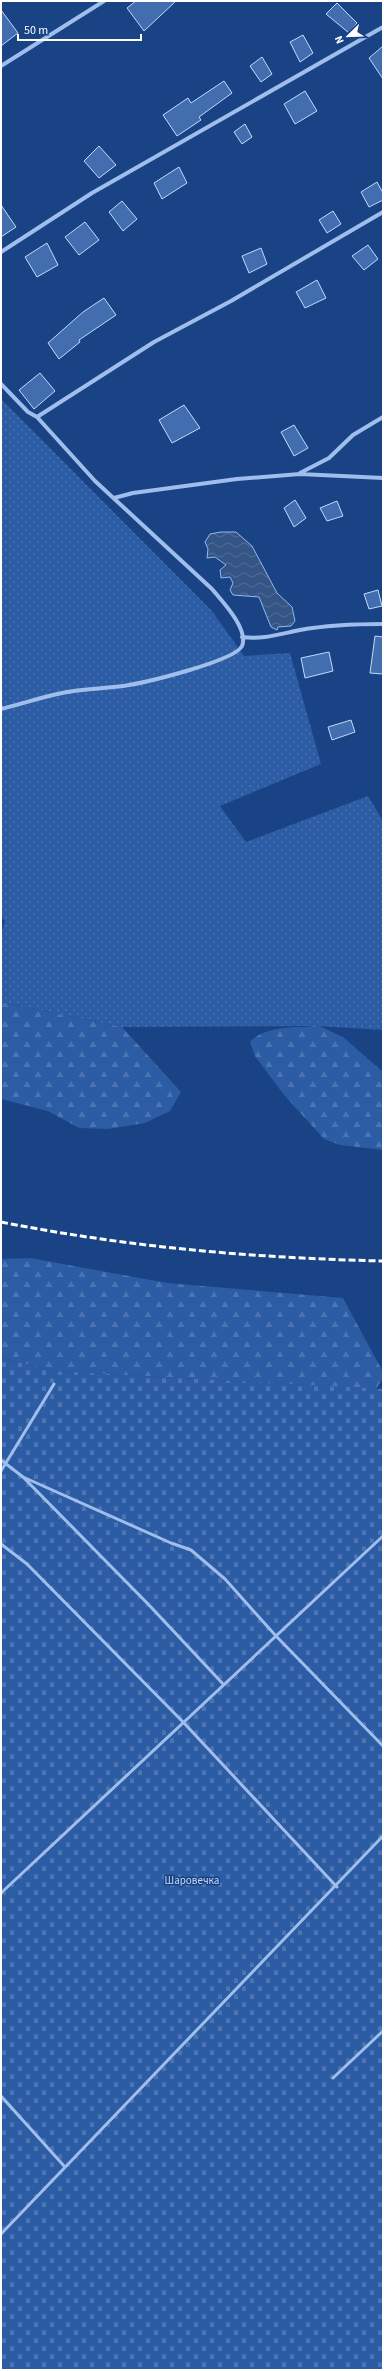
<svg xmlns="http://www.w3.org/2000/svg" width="384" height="2371" font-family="'Source Sans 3',sans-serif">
<defs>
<pattern id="forest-firs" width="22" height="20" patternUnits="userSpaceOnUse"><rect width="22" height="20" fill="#2c5ca4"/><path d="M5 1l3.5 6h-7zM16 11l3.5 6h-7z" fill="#4c74b2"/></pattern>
<pattern id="cemetery-stones" width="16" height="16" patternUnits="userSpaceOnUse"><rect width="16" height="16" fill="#2c5ca4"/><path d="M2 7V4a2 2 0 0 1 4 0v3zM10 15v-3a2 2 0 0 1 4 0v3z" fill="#4c74b2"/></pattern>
<pattern id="garden-dots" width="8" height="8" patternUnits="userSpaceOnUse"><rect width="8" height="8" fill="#2c5ca4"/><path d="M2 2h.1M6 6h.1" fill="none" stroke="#4c74b2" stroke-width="1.8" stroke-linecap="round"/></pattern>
<pattern id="water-waves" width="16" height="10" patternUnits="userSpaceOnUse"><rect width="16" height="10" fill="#355586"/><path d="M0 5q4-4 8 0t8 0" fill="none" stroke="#536e98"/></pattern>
</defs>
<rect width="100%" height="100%" fill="#194385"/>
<!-- forest -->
<path fill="url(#forest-firs)" d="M1 1002 122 1027 181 1092 170 1111 145 1123 108 1129 79 1128 48 1111 1 1099Z
M319 1026 343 1037 383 1072V1150L340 1145 324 1139 284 1095 255 1056 250 1042C265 1025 297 1028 319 1026Z
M30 1258 167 1283 343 1298 383 1372V1378L376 1389 54 1371 1 1358V1259Z"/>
<!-- cemetery -->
<path fill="url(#cemetery-stones)" d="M1 1358 54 1371 383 1389V2370H1Z"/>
<!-- garden -->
<path fill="url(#garden-dots)" d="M1 399 212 611 244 656 290 653 321 764 220 806 246 842 368 796 383 821V1030L319 1026 122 1027 1 1002V934L5 921 1 917Z"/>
<!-- water -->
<path fill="url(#water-waves)" stroke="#92b9ef" d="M221 532H236L252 546 277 593 292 607 295 621 291 626 278 627 277 630 271 627 259 597 233 595 230 590 233 583 230 577 221 578 220 570 226 565 215 557 207 558 208 549 205 542 210 534Z"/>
<!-- building -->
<path fill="#426daf" stroke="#c4daf9" d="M136 1H176L144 31 127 8Z
M337 3 357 23 349 33 326 14Z
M1 10 18 33 1 46Z
M303 35 313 53 300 62 290 42Z
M383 46V79L369 58Z
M262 57 272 74 261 82 250 66Z
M224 81 232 93 199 117 201 120 177 136 163 115 188 98 191 103Z
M305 91 317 111 295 124 284 104Z
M245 124 252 137 242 144 234 132Z
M99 146 116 165 99 178 84 161Z
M179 167 187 183 162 199 154 183Z
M377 182 383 193V200L369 207 361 192Z
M122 201 137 219 123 231 109 212Z
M1 205 16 227 1 237Z
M333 211 341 224 327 233 319 220Z
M85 222 99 240 79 255 65 237Z
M47 243 58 265 37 277 25 257Z
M368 245 378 259 364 270 352 256Z
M261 248 267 264 249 273 242 256Z
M317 280 326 298 305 308 296 292Z
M104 298 116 315 79 340 80 342 59 359 48 343 83 312Z
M40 373 55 391 34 409 19 390Z
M184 405 200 428 172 443 159 420Z
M294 425 308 448 294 456 281 432Z
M295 500 306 518 294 527 284 508Z
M337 501 343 516 327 521 320 508Z
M378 590 382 606 369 609 364 594Z
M375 636 383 637V674L370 673Z
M329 652 333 671 305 678 301 658Z
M351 720 355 732 332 740 328 727Z"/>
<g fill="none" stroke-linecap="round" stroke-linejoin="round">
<!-- service -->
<path stroke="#9fbeec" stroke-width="3" d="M1 1460 23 1477 149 1605 224 1685
M1 1471 54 1384
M23 1477 171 1543 191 1550 225 1579 276 1636 383 1746
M1 1544 27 1564 184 1723 337 1887
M1 1893 383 1536
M333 2078 383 2031
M1 2096 65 2167
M1 2234 383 1836"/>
<!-- minor -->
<path stroke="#9fbeec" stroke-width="4" d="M1 66 104 1
M1 252 92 193 383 27
M1 384 28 412 37 417 95 481 212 589C222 601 249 629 242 646 235 661 147 682 129 685 107 689 84 688 62 693 42 697 21 704 1 709
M37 417 154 342 231 301 383 212
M300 473 329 458 353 435 383 417
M114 498 133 493 237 479 300 474 383 478
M242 637C262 640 280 634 300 630 328 625 355 624 383 624"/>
<!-- rail -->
<path stroke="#fff" stroke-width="3" stroke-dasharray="7 3" stroke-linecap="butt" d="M1 1222C127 1247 254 1258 383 1261"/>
</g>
<g text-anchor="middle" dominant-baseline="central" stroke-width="3" stroke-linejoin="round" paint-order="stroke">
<!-- park labels -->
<g font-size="11" fill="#c4daf9" stroke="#194385">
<text x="192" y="1880">Шаровечка</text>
</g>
</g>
<!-- border -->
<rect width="384" height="2371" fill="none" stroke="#ffffff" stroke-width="4"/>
<!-- north arrow -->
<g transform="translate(348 36) rotate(247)" stroke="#194385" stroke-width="3" paint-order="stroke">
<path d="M0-3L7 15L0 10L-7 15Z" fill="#ffffff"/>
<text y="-6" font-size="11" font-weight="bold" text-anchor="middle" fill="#ffffff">N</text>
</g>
<!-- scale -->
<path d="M18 34v6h123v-6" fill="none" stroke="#ffffff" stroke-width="2"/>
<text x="24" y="34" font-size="12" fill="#ffffff" stroke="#194385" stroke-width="3" paint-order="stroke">50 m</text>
</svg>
